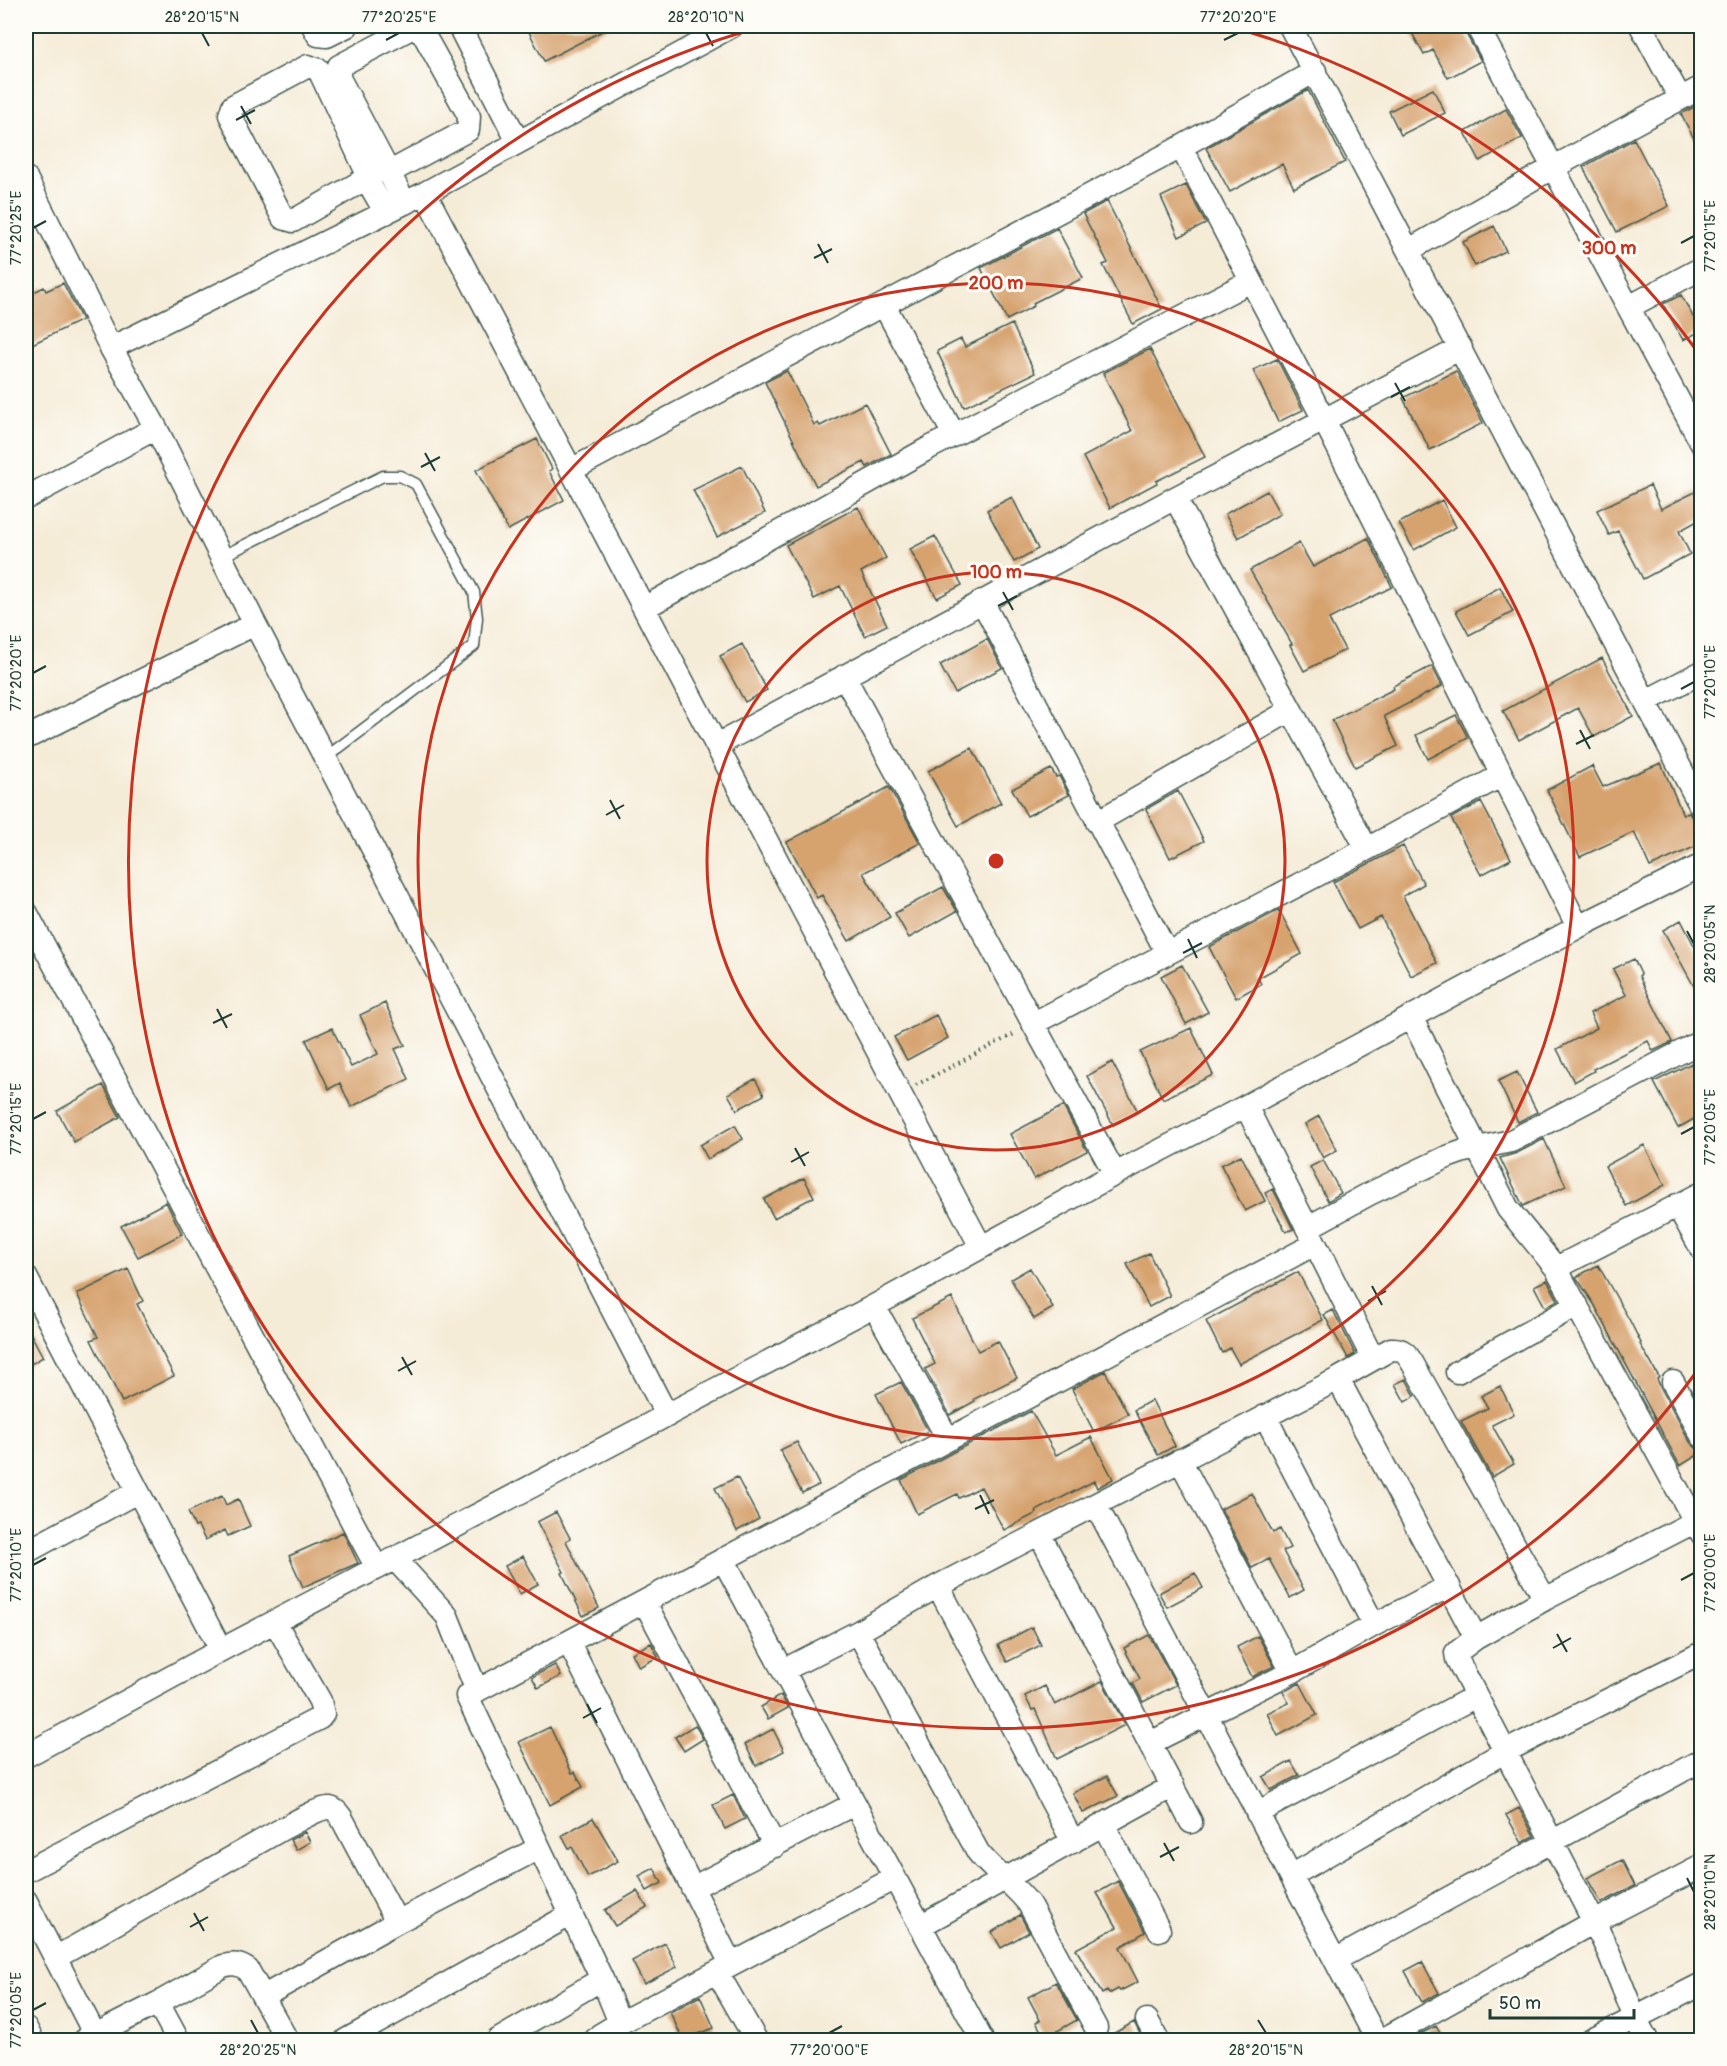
<svg xmlns="http://www.w3.org/2000/svg" width="1727" height="2066" font-family="Pangolin,sans-serif">
<rect width="100%" height="100%" fill="#fdfcf7"/>
<filter id="ink" filterUnits="userSpaceOnUse"><feTurbulence type="fractalNoise" baseFrequency=".0167" numOctaves="2"/><feDisplacementMap in="SourceGraphic" scale="12" xChannelSelector="R" yChannelSelector="G"/><feConvolveMatrix kernelMatrix="1 2 1 2 8 2 1 2 1" color-interpolation-filters="sRGB"/></filter>
<filter id="wash" filterUnits="userSpaceOnUse"><feTurbulence type="fractalNoise" baseFrequency=".008" numOctaves="4" result="noise"/><feDisplacementMap in="SourceGraphic" scale="24" xChannelSelector="R" yChannelSelector="G"/><feGaussianBlur stdDeviation="1.35" result="paint"/><feColorMatrix in="noise" values="0 0 0 0 0 0 0 0 0 0 0 0 0 0 0 0 0 1.4 0 .05"/><feComposite in="paint" operator="in"/></filter>
<g filter="url(#wash)">
<rect width="100%" height="100%" fill="#f5ecd8"/>
<g id="blocks">
<!-- building -->
<path fill="#d6a26e" d="M526 26H612L544 61Z
M1426 26H1464L1465 32 1481 61 1448 78 1433 50 1424 55 1412 33Z
M1433 89 1445 113 1401 135 1389 111Z
M1308 90 1345 162 1294 188 1282 164 1230 192 1206 148Z
M1701 103V152L1681 114Z
M1506 109 1522 138 1480 161 1465 132Z
M1634 139 1669 206 1617 232 1583 167Z
M1186 185 1206 224 1179 237 1161 197Z
M1107 201 1162 309 1133 324 1103 265 1108 263 1083 214Z
M1494 226 1506 251 1475 266 1463 242Z
M1057 228 1083 278 1033 303 1034 306 1007 320 981 268Z
M63 283 82 320 26 347V296L44 287 46 291Z
M1681 295 1701 331 1683 340 1663 304Z
M1012 324 1035 373 964 407 937 351 961 339 965 347Z
M1150 349 1205 457 1156 481 1157 483 1110 508 1083 457 1132 431 1103 373Z
M1277 359 1303 410 1278 422 1253 370Z
M787 371 814 425 818 423 820 426 865 403 891 454 867 467 864 462 816 486 765 382Z
M1456 371 1483 423 1430 450 1403 398Z
M537 439 552 469 549 471 564 500 508 530 476 470Z
M742 466 765 513 717 537 693 490Z
M1650 485 1661 509 1701 489V519L1679 531 1690 554 1643 579 1618 531 1609 535 1597 510Z
M1267 491 1280 514 1238 538 1225 514Z
M1012 497 1038 549 1014 562 987 510Z
M1442 500 1456 527 1414 550 1399 523Z
M858 507 886 558 861 572 887 625 865 636 840 586 814 599 786 545Z
M935 536 962 585 937 598 910 549Z
M1368 538 1392 587 1329 619 1345 650 1304 671 1290 645 1292 644 1250 570 1299 543 1313 567Z
M1500 587 1513 612 1469 635 1456 611Z
M987 639 1002 668 955 693 940 665Z
M742 644 767 690 745 702 720 656Z
M1602 658 1633 716 1594 737 1578 708 1519 740 1503 711Z
M1432 666 1442 686 1384 716 1398 746 1355 767 1332 720 1394 689 1393 686Z
M1456 715 1468 738 1428 759 1416 735Z
M972 748 1001 803 958 826 928 771Z
M1661 763 1683 815 1689 813 1693 819 1701 837V844L1650 867 1634 832 1580 857 1547 790 1592 766 1603 787Z
M1051 769 1056 777 1059 776 1069 795 1027 816 1012 789Z
M889 787 920 843 863 873 890 917 849 941 822 895 817 898 787 842Z
M1178 791 1204 841 1170 858 1146 809Z
M1481 802 1511 859 1481 875 1451 818Z
M1403 846 1424 884 1403 896 1437 963 1411 976 1381 917 1358 929 1333 882Z
M943 887 957 911 909 938 895 913Z
M1279 910 1302 954 1258 978 1261 984 1236 998 1209 947Z
M1681 920 1701 959V999L1663 930Z
M1634 959 1641 974 1639 976 1672 1042 1653 1051 1648 1041 1593 1069 1594 1071 1574 1082 1557 1049 1597 1028 1590 1013 1626 995 1613 969Z
M1182 965 1208 1012 1186 1024 1161 976Z
M385 1003 405 1045 395 1049 409 1079 351 1107 340 1083 329 1089 306 1040 332 1028 351 1067 378 1054 360 1015Z
M936 1015 948 1038 907 1060 894 1037Z
M1191 1028 1213 1075 1163 1099 1140 1052Z
M1112 1062 1138 1112 1113 1125 1087 1076Z
M1692 1063 1701 1081V1115L1678 1128 1654 1082Z
M1517 1072 1537 1112 1518 1122 1498 1081Z
M755 1079 764 1095 737 1110 728 1094Z
M103 1085 120 1117 74 1142 57 1111Z
M1063 1106 1087 1151 1034 1179 1010 1134Z
M1319 1116 1337 1150 1323 1158 1305 1124Z
M735 1125 743 1139 708 1159 700 1145Z
M1544 1139 1566 1186 1523 1206 1500 1158 1517 1153Z
M1644 1145 1665 1185 1626 1206 1605 1166Z
M1241 1155 1265 1201 1245 1211 1221 1165Z
M1323 1160 1341 1193 1328 1201 1310 1167Z
M804 1178 814 1197 774 1218 764 1199Z
M1273 1189 1293 1229 1286 1232 1265 1193Z
M166 1202 182 1234 138 1257 121 1226Z
M1149 1253 1170 1296 1149 1307 1127 1264Z
M1598 1265 1630 1321 1641 1343 1640 1344 1659 1377 1657 1379 1661 1388 1690 1442 1701 1453 1680 1466 1594 1304 1576 1277Z
M1030 1268 1053 1308 1034 1319 1011 1279Z
M128 1269 143 1301 137 1304 174 1376 122 1402 91 1340 98 1337 77 1294Z
M1298 1272 1323 1320 1239 1364 1230 1348 1222 1353 1206 1321Z
M1547 1280 1558 1300 1545 1307 1534 1286Z
M952 1298 978 1351 998 1341 1017 1378 974 1399 975 1401 950 1415 925 1369 935 1364 912 1318Z
M1333 1310 1355 1354 1348 1358 1324 1315Z
M26 1325 43 1357 26 1367Z
M1105 1371 1128 1414 1094 1432 1072 1389Z
M1406 1379 1415 1396 1405 1402 1395 1384Z
M901 1382 928 1431 901 1444 876 1394Z
M1500 1386 1514 1414 1492 1425 1514 1464 1492 1477 1461 1421 1488 1408 1481 1396Z
M1152 1400 1175 1446 1158 1455 1134 1410Z
M1031 1411 1056 1455 1091 1437 1113 1479 1097 1488 1094 1481 1036 1511 1037 1513 1004 1530 981 1487 959 1498 957 1494 917 1514 901 1480Z
M797 1442 819 1485 802 1493 780 1450Z
M737 1477 759 1519 737 1531 715 1488Z
M1252 1493 1273 1533 1280 1529 1290 1548 1283 1551 1304 1590 1290 1598 1269 1559 1252 1568 1221 1509Z
M222 1496 226 1505 238 1499 250 1526 228 1536 225 1530 205 1540 198 1526 195 1527 188 1512Z
M556 1512 570 1538 566 1541 599 1608 583 1616 562 1573 564 1572 537 1522Z
M343 1532 358 1563 303 1587 289 1556Z
M523 1556 538 1584 520 1594 505 1566Z
M1195 1573 1203 1588 1167 1607 1159 1593Z
M1032 1627 1041 1645 1007 1662 998 1645Z
M1149 1635 1176 1685 1143 1702 1133 1683 1140 1679 1124 1648Z
M1258 1636 1274 1666 1252 1677 1237 1647Z
M651 1643 658 1657 639 1667 632 1653Z
M555 1665 561 1676 538 1688 532 1677Z
M1102 1681 1125 1725 1057 1759 1035 1709 1032 1710 1025 1696 1045 1686 1055 1705Z
M1300 1683 1317 1715 1278 1736 1267 1713 1289 1703 1283 1692Z
M781 1695 788 1708 768 1719 761 1707Z
M695 1725 703 1739 684 1751 675 1737Z
M550 1727 572 1773 575 1772 583 1787 550 1805 519 1742Z
M773 1729 784 1751 756 1766 745 1744Z
M1291 1761 1299 1775 1271 1790 1263 1777Z
M1107 1776 1118 1796 1083 1813 1073 1793Z
M733 1795 745 1819 725 1829 713 1805Z
M1519 1808 1534 1836 1522 1843 1506 1815Z
M593 1818 618 1861 588 1877 572 1847 569 1848 562 1835Z
M305 1832 310 1842 296 1850 290 1840Z
M1622 1860 1635 1886 1601 1903 1587 1878Z
M654 1868 662 1883 647 1891 639 1876Z
M1118 1881 1145 1932 1120 1947 1138 1982 1120 1991 1118 1989 1109 1994 1107 1991 1102 1994 1076 1949 1117 1927 1097 1893Z
M637 1891 647 1907 615 1926 605 1910Z
M1020 1915 1029 1932 1001 1948 992 1932Z
M665 1943 677 1967 644 1984 632 1961Z
M1422 1962 1439 1993 1422 2002 1405 1971Z
M1056 1982 1077 2020 1045 2038 1036 2022 1040 2020 1028 1997Z
M700 1996 714 2028 683 2040 670 2012Z
M1134 2022 1143 2040H1100H1102Z
M1436 2026 1444 2040H1409Z"/>
</g>
</g>
<g filter="url(#ink)">
<use href="#blocks" fill-opacity="0" stroke="#3f574d" stroke-width="1.5"/>
<g fill="none" stroke-linecap="round" stroke-linejoin="round">
<defs>
<path id="service" d="M221 557 383 476H400L416 484 474 592 477 618 474 646 325 758"/>
<path id="minor" d="M313 26 318 35 327 36 347 26
M459 26 518 142
M1290 26 1702 809
M1477 26 1702 444
M1641 26 1680 98
M1181 147 1324 420 1578 927
M390 172 468 130 469 116 419 26
M369 177 293 221 283 218 230 115 233 106 308 66 319 70 369 177 371 187 386 213
M26 178 111 348 156 428 255 624 509 1109 667 1416
M425 193 981 1247
M405 203 339 78V66L415 26
M1409 250 1554 167 1702 87
M884 305 954 435
M1629 307 1702 268
M111 348 425 193 732 26
M571 470 1181 147 1315 71
M26 498 156 428
M1175 498 1367 849
M982 601 1167 953
M644 608 929 448 1251 281
M844 676 1115 1174
M1646 701 1702 672
M26 738 255 624
M717 745 1175 498 1461 348
M1097 822 1291 710
M26 912 377 1568
M1411 1017 1508 1209 1556 1268 1702 1534
M1034 1023 1367 849 1502 775
M1246 1106 1373 1359
M1677 1205 1702 1250
M1307 1228 1369 1194 1447 1157 1464 1151 1511 1141 1702 1041
M1556 1268 1702 1193
M26 1277 221 1650
M874 1306 948 1439
M1457 1372 1577 1305
M1338 1379 1476 1638
M1673 1382 1702 1436
M1265 1416 1374 1625
M1180 1460 1292 1672
M1096 1505 1377 2040
M1040 1535 1191 1822
M26 1552 137 1492
M395 1559 447 1616 477 1691
M723 1559 982 2040
M938 1586 1073 1842
M645 1603 775 1846
M858 1632 978 1852C993 1872 1014 1884 1029 1904L1096 2028
M569 1643 731 1964
M784 1670 858 1632 938 1586 1338 1379 1391 1349C1403 1348 1407 1354 1413 1364L1545 1599
M1150 1743 1292 1672 1374 1625 1449 1586
M26 1756 221 1650 874 1306 1115 1174 1246 1106 1578 927 1702 865
M1257 1813 1476 1696
M1103 1824 1159 1930
M26 1871 320 1718 323 1714 320 1701 275 1622
M1291 1876 1506 1751 1702 1653
M692 1888 854 1804
M26 1901 95 2035
M920 1926 1173 1786
M55 1958 284 1828C294 1823 319 1807 330 1808 335 1809 338 1813 341 1817L397 1922
M1335 1960 1702 1760
M717 1972 756 2040
M264 1996 397 1922 539 1848
M158 2003 178 2040
M1147 2020 1158 2040
M620 2023 602 1979 467 1696 1315 1244
M26 2028 32 2040
M85 2040 158 2003 223 1966C234 1963 239 1964 248 1970L287 2040
M346 2040 570 1915
M498 2040 602 1979
M595 2040 600 2035 620 2023 895 1878
M1382 2040 1594 1922 1702 1866
M1592 2040 1702 1984
M1647 2040 1635 2018 1609 1953 1594 1922 1457 1659 1456 1653 1476 1638 1545 1599 1702 1518"/>
</defs>
<!-- service casing -->
<use href="#service" stroke="#3f574d" stroke-width="13"/>
<!-- minor casing -->
<use href="#minor" stroke="#3f574d" stroke-width="25"/>
<!-- path -->
<path stroke="#3f574d" stroke-width="4" stroke-dasharray="1.5 4.5" stroke-linecap="butt" d="M916 1085 1016 1033"/>
<!-- service -->
<use href="#service" stroke="#fff" stroke-width="10"/>
<!-- minor -->
<use href="#minor" stroke="#fff" stroke-width="22"/>
</g>
</g>
<!-- ticks -->
<path fill="none" stroke="#1f3d34" stroke-width="2" d="M202 33 209 46M706 33 713 46M386 40 399 33M1224 40 1238 33M241 106 251 124M236 120 255 110M33 228 46 221M1681 243 1694 236M818 244 828 263M814 258 832 249M1395 383 1405 401M1391 397 1410 387M425 453 435 471M421 467 440 457M1003 592 1013 610M998 606 1017 596M33 673 46 666M1681 689 1694 682M1580 730 1590 749M1576 744 1594 735M610 800 620 819M606 815 624 805M1687 931 1694 944M1188 939 1197 958M1183 953 1202 943M217 1009 227 1028M213 1023 232 1014M33 1119 46 1112M1681 1134 1694 1127M795 1148 805 1166M791 1162 809 1152M1372 1286 1382 1305M1368 1301 1386 1291M402 1357 412 1375M398 1371 416 1361M980 1495 989 1514M975 1509 994 1500M33 1565 46 1558M1681 1580 1694 1573M1557 1634 1567 1652M1553 1648 1571 1638M587 1704 597 1723M583 1718 601 1708M1164 1843 1174 1861M1160 1857 1179 1847M1687 1878 1694 1892M194 1913 204 1931M190 1927 208 1917M33 2010 46 2003M251 2020 258 2033M1258 2020 1266 2033M829 2033 842 2026"/>
<!-- distance rings -->
<g fill="none" stroke="#c8321e" stroke-width="3">
<circle cx="996" cy="861" r="289"/>
<circle cx="996" cy="861" r="578"/>
<path d="M1697 1371A867 867 0 1 1 764 26M1228 26A867 867 0 0 1 1697 351"/>
</g>
<circle cx="996" cy="861" r="9" fill="#c8321e" stroke="#fdfcf7" stroke-width="3"/>
<g font-size="18" text-anchor="middle" font-weight="bold" fill="#c8321e" stroke="#fdfcf7" stroke-width="6" stroke-linejoin="round" paint-order="stroke">
<text x="1609" y="254">300 m</text>
<text x="996" y="289">200 m</text>
<text x="996" y="578">100 m</text>
</g>
<!-- margin -->
<rect width="1727" height="2066" fill="none" stroke="#fdfcf7" stroke-width="66"/>
<!-- scale -->
<path d="M1490 2009v9h144v-9" fill="none" stroke="#1f3d34" stroke-width="3"/>
<text x="1499" y="2009" font-size="18" fill="#1f3d34" stroke="#fdfcf7" stroke-width="4.5" paint-order="stroke">50 m</text>
<rect x="33" y="33" width="1661" height="2000" fill="none" stroke="#1f3d34" stroke-width="2"/>
<g font-size="15" text-anchor="middle" fill="#1f3d34">
<text x="202" y="22">28°20'15"N</text>
<text x="399" y="22">77°20'25"E</text>
<text x="706" y="22">28°20'10"N</text>
<text x="1238" y="22">77°20'20"E</text>
<text transform="translate(16 228) rotate(-90)" y="5">77°20'25"E</text>
<text transform="translate(1710 236) rotate(-90)" y="5">77°20'15"E</text>
<text transform="translate(16 673) rotate(-90)" y="5">77°20'20"E</text>
<text transform="translate(1710 682) rotate(-90)" y="5">77°20'10"E</text>
<text transform="translate(1710 944) rotate(-90)" y="5">28°20'05"N</text>
<text transform="translate(16 1119) rotate(-90)" y="5">77°20'15"E</text>
<text transform="translate(1710 1127) rotate(-90)" y="5">77°20'05"E</text>
<text transform="translate(16 1565) rotate(-90)" y="5">77°20'10"E</text>
<text transform="translate(1710 1573) rotate(-90)" y="5">77°20'00"E</text>
<text transform="translate(1710 1892) rotate(-90)" y="5">28°20'10"N</text>
<text transform="translate(16 2010) rotate(-90)" y="5">77°20'05"E</text>
<text x="258" y="2055">28°20'25"N</text>
<text x="829" y="2055">77°20'00"E</text>
<text x="1266" y="2055">28°20'15"N</text>
</g>
</svg>
